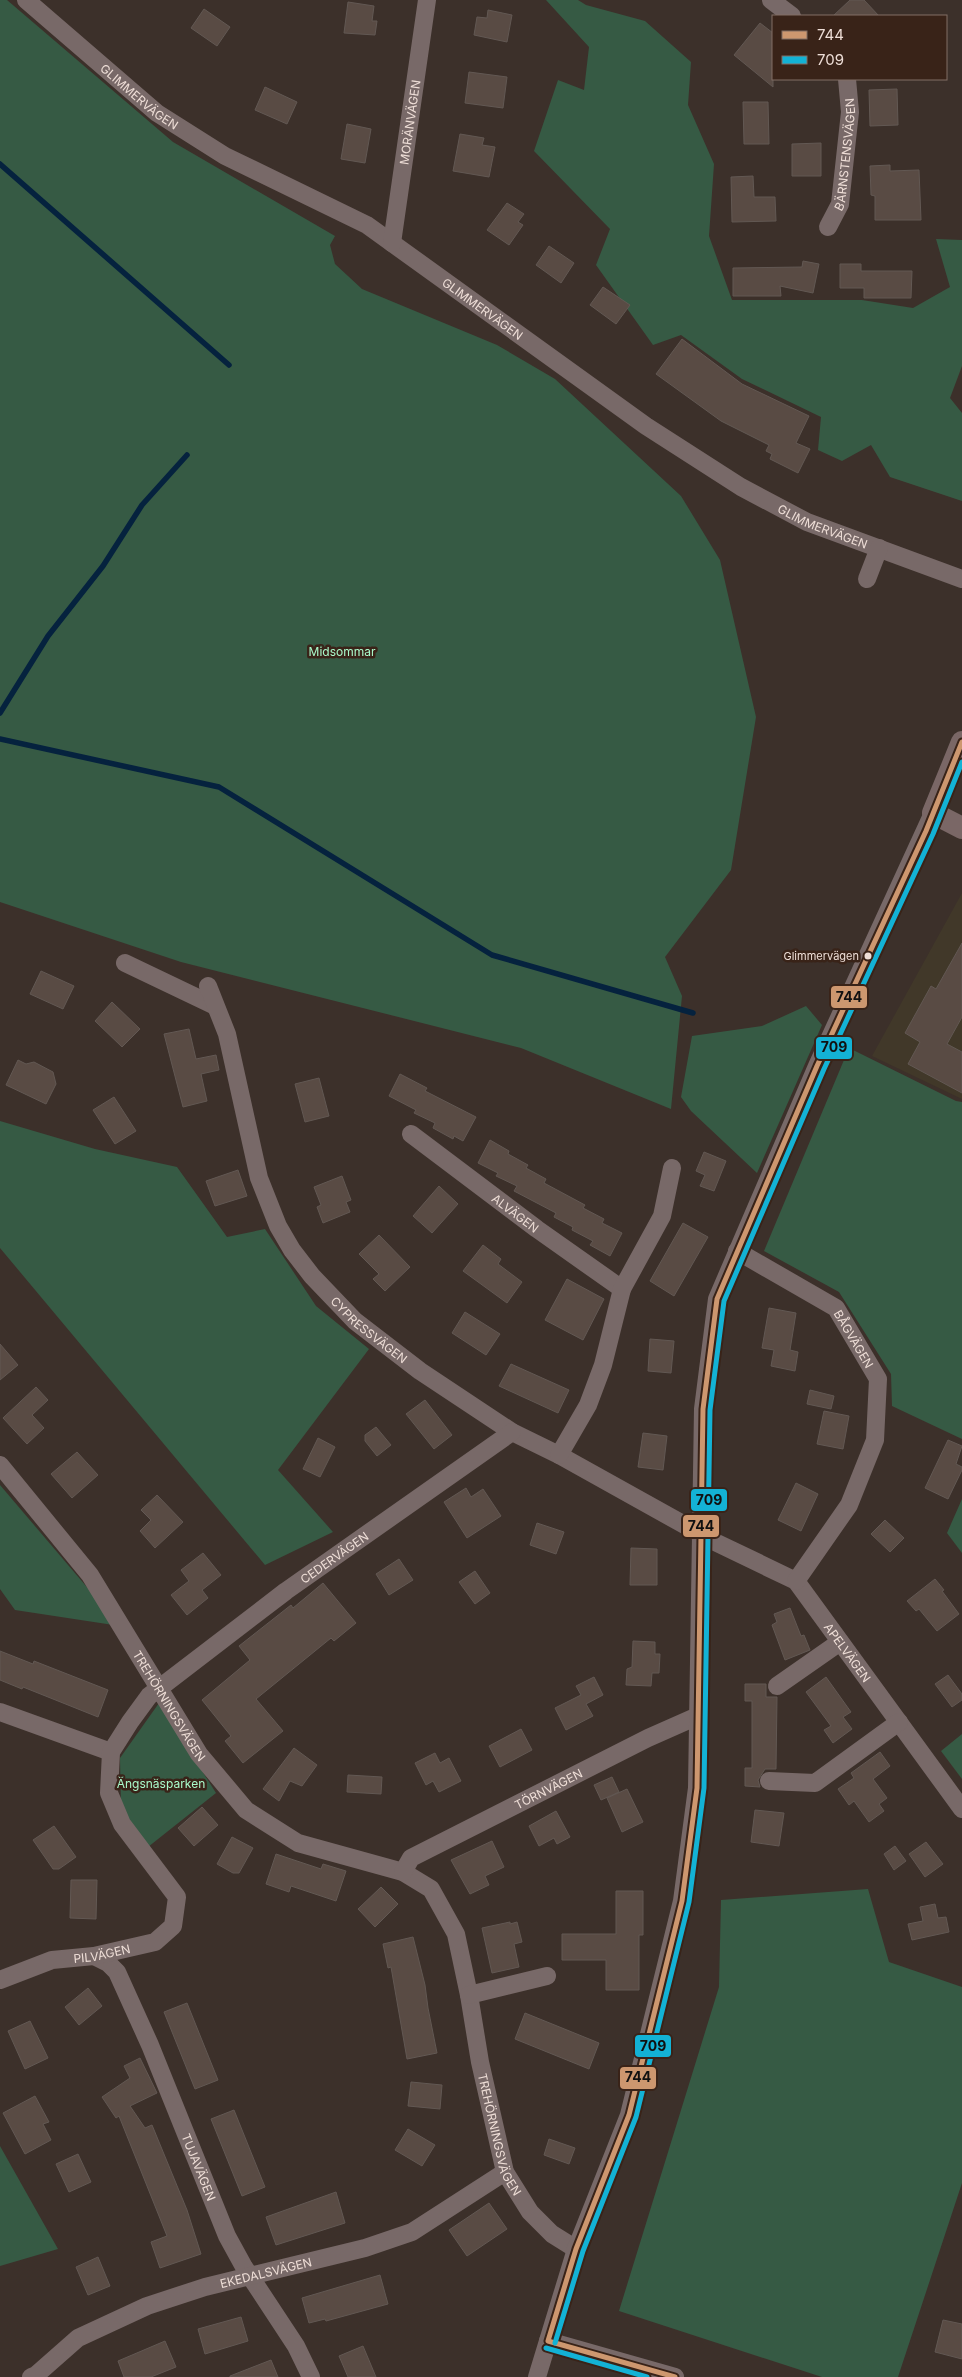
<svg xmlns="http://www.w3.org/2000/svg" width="962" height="2377" font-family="Inter,sans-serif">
<rect width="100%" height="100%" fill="#3c302a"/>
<!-- industrial -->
<path fill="#413829" d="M962 893V1099L872 1056Z"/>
<!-- green -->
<path fill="#365a44" d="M0 0H7L173 142 335 236 330 245 335 264 362 289 497 345 555 379 681 496 720 560 756 717 731 870 665 957 682 996 671 1109 521 1048 181 962 0 902Z
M546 0H578L586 5 645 21 691 62 688 105 714 164 709 236 732 300H862L913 308 950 287 936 239 962 240V366L950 398 962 413V501L890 477 871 445 842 461 818 450 821 417 742 379 681 335 653 345 596 265 610 229 534 151 558 80 584 90 589 47Z
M806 1006 822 1025 757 1173 691 1111 681 1097 692 1036 762 1026Z
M849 1048 956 1101 962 1102V1439L892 1406 891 1374 839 1292 764 1251Z
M0 1121 95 1149 177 1167 227 1237 265 1229 316 1306 369 1349 278 1470 333 1532 265 1565 0 1248Z
M0 1485 120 1626 15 1610 0 1589Z
M962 1499V1553L947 1533Z
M159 1703 216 1793 148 1847 121 1807 120 1758Z
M962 1734V1779L941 1751Z
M868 1889 889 1962 962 1987V2183L898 2377H822L619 2311 719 1987 721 1900Z
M0 2146 58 2249 0 2266Z"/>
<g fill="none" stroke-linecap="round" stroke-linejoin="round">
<!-- stream -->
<path stroke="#05223e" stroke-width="5.5" d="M0 164 229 365
M0 713 48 636 103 566 142 505 187 455
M0 739 219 787 492 955 693 1013"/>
</g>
<!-- building -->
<path fill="#594b44" stroke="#625853" d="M850 0H864L879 16H833Z
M348 2 374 6 372 21H377L375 35 344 33Z
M204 9 230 27 217 46 191 28Z
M488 10 512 15 507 42 474 35 477 17 487 18Z
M760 23 773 33V87L734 55Z
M469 72 507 77 503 108 465 103Z
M265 87 297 102 287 124 255 110Z
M897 89 898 125 870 126 869 90Z
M743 102H768L769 144H744Z
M347 124 371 129 365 163 341 159Z
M460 134 484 138 482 145 495 147 489 177 453 171Z
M821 143V176H792V144Z
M890 165V171L919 170 921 220H875V196L871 195 870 166Z
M753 176 754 197H775L776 221 732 222 731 177Z
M507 203 524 214 518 222 523 225 509 245 487 230Z
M549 246 574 263 561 283 536 265Z
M803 261 819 264 813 293 780 286 781 296H733V268L802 267Z
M840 264H861V271H912L911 298H864V288H840Z
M603 287 630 305 616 324 590 305Z
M682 339 742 384 809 416 796 443 810 449 798 473 770 459 772 454 766 451 769 445 721 421 656 374Z
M962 943V1017L947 1044 962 1052V1093L908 1064 920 1042 905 1033 931 986 936 989Z
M41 971 74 986 63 1009 30 994Z
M112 1002 140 1029 122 1047 95 1021Z
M189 1029 196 1059 216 1055 219 1070 201 1074 207 1101 183 1107 164 1034Z
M18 1060 26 1064 34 1062 53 1072 56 1084 46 1104 6 1085Z
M400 1074 427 1088 425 1091 476 1117 463 1141 454 1136 453 1139 433 1128 435 1123 414 1113 416 1110 389 1096Z
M319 1078 329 1116 305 1122 295 1084Z
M114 1097 136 1131 115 1144 93 1110Z
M490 1140 509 1151 508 1154 528 1165 526 1168 546 1179 544 1183 585 1205 583 1208 604 1219 602 1223 622 1233 610 1256 590 1245 593 1241 572 1230 573 1227 554 1217 556 1213 514 1191 517 1186 496 1176 498 1173 478 1163Z
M704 1152 726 1161 714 1191 700 1186 705 1175 696 1171Z
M238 1170 247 1196 215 1206 206 1181Z
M342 1176 351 1200 346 1202 350 1212 323 1223 317 1207 321 1205 314 1187Z
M439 1186 458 1204 432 1233 413 1216Z
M683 1223 708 1237 674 1296 650 1281Z
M379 1235 410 1267 385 1291 373 1279 379 1274 359 1254Z
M483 1245 501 1259 498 1264 522 1282 507 1303 463 1271Z
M567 1279 604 1299 583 1340 545 1320Z
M769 1308 796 1313 790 1350 798 1352 795 1371 771 1366 774 1350 762 1348Z
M465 1312 500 1334 486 1355 452 1333Z
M650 1339 674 1341 671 1373 648 1371Z
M0 1344 18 1365 0 1380Z
M511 1364 569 1390 558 1413 499 1386Z
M36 1387 48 1400 32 1415 44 1428 27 1444 3 1418Z
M810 1390 834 1396 831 1409 807 1404Z
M425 1400 452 1435 434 1449 406 1414Z
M824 1411 849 1416 843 1449 817 1444Z
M376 1427 391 1445 377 1456 365 1441V1435Z
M643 1433 667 1436 663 1470 638 1467Z
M318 1438 335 1447 320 1477 303 1469Z
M948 1440 962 1446 956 1464 962 1467V1470L948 1499 925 1488Z
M77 1452 98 1475 72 1498 51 1474Z
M796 1483 818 1494 801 1531 778 1520Z
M466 1488 471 1497 483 1489 501 1516 467 1538 444 1502Z
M157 1495 183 1522 155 1548 140 1531 151 1520 141 1510Z
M885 1520 904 1538 890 1552 871 1534Z
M537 1523 564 1532 556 1554 530 1545Z
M631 1548 657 1549V1585H630Z
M203 1553 221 1575 202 1590 208 1598 187 1615 171 1595 189 1581 181 1570Z
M399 1559 413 1580 389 1595 376 1574Z
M475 1571 490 1593 475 1604 459 1582Z
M935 1579 944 1590 942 1591 959 1614 937 1631 919 1609 916 1611 907 1601Z
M323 1583 356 1623 334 1641 331 1638 256 1699 283 1731 243 1763 225 1741 231 1736 202 1700 250 1660 239 1646 291 1605 293 1608Z
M790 1608 801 1636 804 1635 810 1650 785 1660 772 1625 777 1622 774 1614Z
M633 1641 655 1642V1654H660L659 1673H652L651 1686 626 1685 627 1669 632 1667Z
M0 1651 33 1664 34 1661 108 1690 98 1717 23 1687 22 1689 0 1680Z
M948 1675 962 1694V1700L952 1707 935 1684Z
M594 1677 603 1695 586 1704 593 1716 566 1730 555 1708 581 1695 576 1686Z
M826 1677 851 1712 843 1717 852 1729 833 1743 824 1730 831 1726 806 1692Z
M745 1684H766V1697H777L776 1769H765L758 1780 760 1787 745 1786V1768H752V1701H745Z
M521 1729 532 1750 500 1767 489 1746Z
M294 1748 317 1765 302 1786 290 1781 279 1801 263 1789Z
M880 1752 890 1766 873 1779 887 1798 879 1804 884 1811 869 1822 854 1801 849 1805 838 1789 854 1778 851 1773Z
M435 1753 440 1763 449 1758 461 1781 439 1792 433 1781 426 1785 415 1763Z
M348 1775 382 1777 381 1794 347 1792Z
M612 1777 619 1792 601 1800 594 1785Z
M627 1789 643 1822 622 1832 607 1798Z
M202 1807 218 1825 194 1846 178 1828Z
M755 1810 784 1813 779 1846 751 1842Z
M556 1811 570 1837 557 1844 554 1838 539 1846 529 1826Z
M54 1826 76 1857 59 1869H53L33 1840Z
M232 1837 253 1848 239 1873H233L217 1864Z
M492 1841 504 1867 485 1876 489 1885 470 1894 451 1860Z
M926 1842 943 1864 925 1877 909 1854Z
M895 1846 906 1861 894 1870 884 1854Z
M276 1854 321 1869 323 1864 346 1871 336 1901 291 1886 289 1892 266 1884Z
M71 1880H97L96 1919 70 1918Z
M381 1887 398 1904 375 1927 358 1909Z
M616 1891H643V1935H639V1990H606V1960H562V1934H616Z
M935 1904 938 1918 946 1917 949 1932 912 1940 908 1924 923 1921 920 1907Z
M510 1922V1924L517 1922 522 1942 514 1944 519 1967 492 1973 482 1928Z
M413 1937 425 1985 428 2008 437 2053 407 2059 391 1967 388 1968 383 1944Z
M88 1988 102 2006 79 2025 65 2007Z
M187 2003 218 2080 195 2089 164 2012Z
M525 2013 599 2043 589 2069 515 2039Z
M30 2021 48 2058 25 2069 8 2031Z
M140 2058 157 2093 130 2106 145 2128 152 2125 187 2210 201 2254 160 2268 151 2242 167 2236 119 2116 116 2118 102 2097 130 2078 124 2066Z
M411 2082 442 2085 440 2109 408 2106Z
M35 2096 49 2122 43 2124 51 2140 25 2154 3 2113Z
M234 2110 265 2187 242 2196 211 2119Z
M408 2129 435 2145 422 2166 395 2150Z
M549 2139 575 2148 569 2164 544 2155Z
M78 2154 91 2182 69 2192 56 2164Z
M336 2192 345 2223 276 2245 266 2217Z
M489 2203 507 2229 467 2256 449 2230Z
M98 2257 110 2286 88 2295 76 2267Z
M380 2275 388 2304 326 2321 325 2319 309 2323 302 2298Z
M241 2317 248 2341 205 2354 198 2329Z
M943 2320 962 2324V2359L935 2352Z
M165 2341 176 2367 151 2377H124L118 2361Z
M363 2346 376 2377H348L339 2356Z
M271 2360 278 2377H230V2376Z"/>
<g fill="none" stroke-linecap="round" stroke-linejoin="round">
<!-- minor -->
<g stroke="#786968" stroke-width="18">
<path id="s1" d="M26 0 157 113 225 156 367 225 646 426 741 487 807 522 962 579"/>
<path d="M771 0 792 16"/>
<path id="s2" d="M828 227 840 204 850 112 847 79"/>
<path id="s3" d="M392 243 427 0"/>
<path d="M867 579 879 548"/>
<path d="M125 963 215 1006"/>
<path id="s4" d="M208 986 227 1034 259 1178 278 1226 292 1250 312 1276 355 1321 420 1371 512 1432 559 1455 717 1543 796 1581 962 1809"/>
<path id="s5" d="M411 1134 537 1229 622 1289"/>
<path id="s6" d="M737 1251 836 1308 878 1379 875 1440 849 1505 796 1581"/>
<path d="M559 1455 588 1405 603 1365 622 1289 662 1216 672 1168"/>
<path id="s7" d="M0 1465 90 1575 199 1754 246 1810 298 1843 403 1872 431 1889 456 1934 469 1995 480 2062 505 2172 530 2212 552 2234 576 2249"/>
<path d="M777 1686 840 1642"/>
<path d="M0 1712 111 1752"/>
<path d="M769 1781 815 1783 899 1722"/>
<path id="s8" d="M403 1872 411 1858 648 1738 700 1715"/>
<path id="s9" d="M94 1956 108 1963 117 1972 150 2045 227 2236 244 2267 296 2346 311 2377"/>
<path id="s10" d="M0 1980 52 1960 94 1956 155 1942 173 1926 177 1897 122 1824 109 1793 111 1752 130 1722 149 1696 286 1591 512 1432"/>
<path d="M469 1995 547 1976"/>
<path d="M548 2341 675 2377"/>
<path id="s11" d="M31 2377 36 2375 78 2338 147 2306 205 2287 365 2248 412 2232 505 2172"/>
<path d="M537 2377 576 2249 629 2115 682 1901 697 1788 703 1409 717 1299 817 1066 933 813"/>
</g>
<!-- major -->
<path stroke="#7a6766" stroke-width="22" d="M962 742 933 813 962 828"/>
<defs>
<path id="bus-1" d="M548 2341 576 2249 629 2115 682 1901 697 1788 703 1409 717 1299 817 1066 926 831 962 742
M548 2341 675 2377"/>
<path id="bus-2" d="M555 2343 583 2251 636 2117 689 1902 704 1788 710 1410 724 1301 824 1069 933 834 962 762
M546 2348 647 2377"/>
</defs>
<!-- bus-1 casing -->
<use href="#bus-1" stroke="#392318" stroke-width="9"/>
<!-- bus-2 casing -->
<use href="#bus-2" stroke="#392318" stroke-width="9"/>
<!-- bus-1 -->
<use href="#bus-1" stroke="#cd976f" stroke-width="5"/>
<!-- bus-2 -->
<use href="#bus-2" stroke="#13b2d5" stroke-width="5"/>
</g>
<!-- markers -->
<circle fill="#eeded7" stroke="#392318" stroke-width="2" cx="868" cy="956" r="4.5"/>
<g text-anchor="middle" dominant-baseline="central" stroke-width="5" stroke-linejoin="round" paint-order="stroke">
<!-- bus labels -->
<g font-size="11" fill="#eeded7" stroke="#392318" text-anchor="end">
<text x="859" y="956">Glimmervägen</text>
</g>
<!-- street labels -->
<g font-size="12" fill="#eeded7" stroke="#392318">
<text stroke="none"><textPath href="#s1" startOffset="149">GLIMMERVÄGEN</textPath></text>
<text stroke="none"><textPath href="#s3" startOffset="122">MORÄNVÄGEN</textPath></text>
<text stroke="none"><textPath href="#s2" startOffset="76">BÄRNSTENSVÄGEN</textPath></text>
<text stroke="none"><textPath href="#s1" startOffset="554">GLIMMERVÄGEN</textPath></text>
<text stroke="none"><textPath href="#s1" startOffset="959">GLIMMERVÄGEN</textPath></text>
<text stroke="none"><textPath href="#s5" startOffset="131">ALVÄGEN</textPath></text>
<text stroke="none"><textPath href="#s4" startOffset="390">CYPRESSVÄGEN</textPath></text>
<text stroke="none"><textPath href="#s6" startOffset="150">BÅGVÄGEN</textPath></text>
<text stroke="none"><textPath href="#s10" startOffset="679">CEDERVÄGEN</textPath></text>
<text stroke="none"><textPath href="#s4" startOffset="975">APELVÄGEN</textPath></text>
<text stroke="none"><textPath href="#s7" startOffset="295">TREHÖRNINGSVÄGEN</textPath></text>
<text stroke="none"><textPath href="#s8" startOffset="170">TÖRNVÄGEN</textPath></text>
<text stroke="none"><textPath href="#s10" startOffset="106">PILVÄGEN</textPath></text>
<text stroke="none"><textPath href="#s7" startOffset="885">TREHÖRNINGSVÄGEN</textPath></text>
<text stroke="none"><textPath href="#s9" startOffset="240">TUJAVÄGEN</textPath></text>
<text stroke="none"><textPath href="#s11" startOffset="261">EKEDALSVÄGEN</textPath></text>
</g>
<!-- park labels -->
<g font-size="12" fill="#a9facb" stroke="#392318">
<text x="342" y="651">Midsommar</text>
<text x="161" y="1783">Ängsnäsparken</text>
</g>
</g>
<g stroke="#392318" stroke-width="2">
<rect x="830" y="985" width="38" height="24" rx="5" fill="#cd976f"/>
<rect x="815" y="1036" width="38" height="24" rx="5" fill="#13b2d5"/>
<rect x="690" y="1488" width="38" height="24" rx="5" fill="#13b2d5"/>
<rect x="682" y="1514" width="38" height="24" rx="5" fill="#cd976f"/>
<rect x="634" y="2034" width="38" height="24" rx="5" fill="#13b2d5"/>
<rect x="619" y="2066" width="38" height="24" rx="5" fill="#cd976f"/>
</g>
<g font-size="14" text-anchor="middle" font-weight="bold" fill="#111">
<text x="849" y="1002">744</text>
<text x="834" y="1052">709</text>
<text x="709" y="1505">709</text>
<text x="701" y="1531">744</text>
<text x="653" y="2051">709</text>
<text x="638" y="2082">744</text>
</g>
<!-- legend -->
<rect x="772" y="15" width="175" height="65" fill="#392318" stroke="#816e64"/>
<rect x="782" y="31" width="25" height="8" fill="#cd976f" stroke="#816e64"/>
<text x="817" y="40" font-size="15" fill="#eeded7">744</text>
<rect x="782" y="56" width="25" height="8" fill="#13b2d5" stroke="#816e64"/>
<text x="817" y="65" font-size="15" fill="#eeded7">709</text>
</svg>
